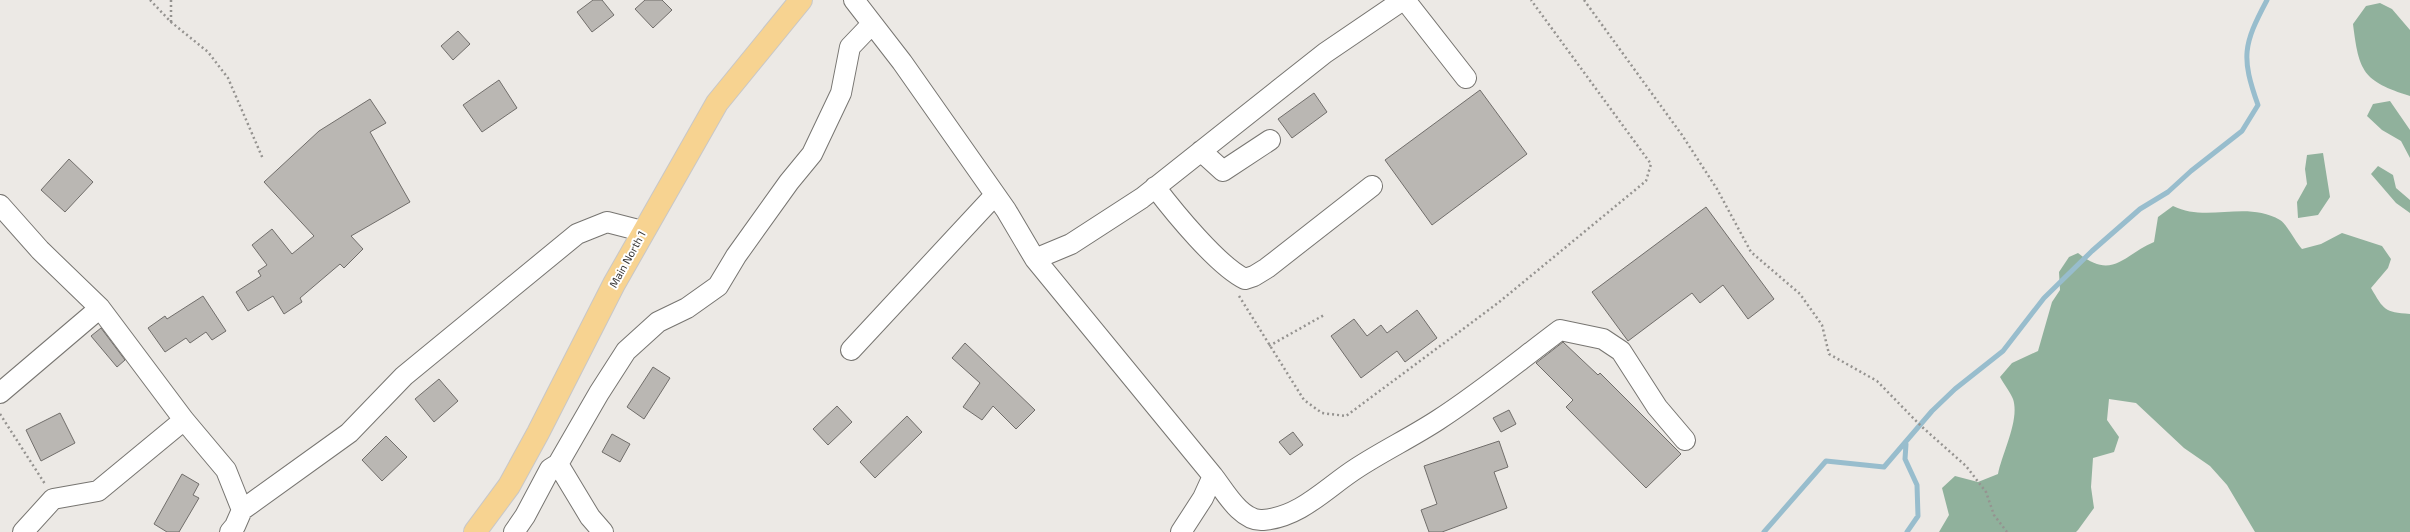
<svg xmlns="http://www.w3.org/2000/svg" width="2410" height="532" font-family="'Exo 2',sans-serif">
<rect width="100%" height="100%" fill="#ece9e5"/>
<!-- forest -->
<path fill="#90b19c" d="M2380 3 2392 9 2410 30V96C2363 81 2359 72 2353 24L2366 6Z
M2390 101 2410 130V158L2401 141 2382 130 2367 116 2373 104Z
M2323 153 2330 197 2318 215 2298 218 2297 202 2307 184 2305 169 2307 155Z
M2378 166 2393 175 2396 188 2410 200V213L2396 203 2371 174Z
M2173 206C2207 223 2246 200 2280 220 2286 223 2296 243 2302 249L2321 244 2342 233 2382 246 2391 259 2388 268 2371 288C2384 310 2384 312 2410 314V532H2255L2227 485 2210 466 2184 448 2136 403 2109 399 2107 420 2119 437 2114 452 2093 458 2091 487 2094 508 2078 530 2076 532H1939L1949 515 1942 488 1955 476 1978 482 1998 474C2002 453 2020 420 2013 399 2010 392 2004 384 2000 377L2012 363 2038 351 2052 302 2060 290 2059 272 2069 257 2078 253C2113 281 2123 255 2154 242L2158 217Z"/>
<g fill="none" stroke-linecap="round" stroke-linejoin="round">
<!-- stream -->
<path stroke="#98bdcd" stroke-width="5" d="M1906 444 1905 459 1917 485 1918 516 1907 532
M1764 532 1826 461 1884 467 1932 411 1955 389 2003 351 2044 298 2092 251 2140 209 2168 192 2191 171 2242 131 2258 105C2241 57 2243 45 2267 0"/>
</g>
<!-- building -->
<path fill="#bab7b3" stroke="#716e6b" d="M593 0H602L614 15 592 32 577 12Z
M645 0H662L672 10 653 28 635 9Z
M458 31 470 44 453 60 441 46Z
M499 80 517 108 482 132 463 105Z
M1480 90 1527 154 1432 225 1385 160Z
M1314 93 1327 112 1292 138 1278 119Z
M370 99 386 123 370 132 410 202 351 236 363 249 344 268 340 264 300 298 302 302 284 314 273 296 248 311 236 292 261 276 258 271 267 265 252 245 272 229 292 254 314 236 264 182 319 131Z
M69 159 93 182 65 212 41 190Z
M1706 207 1774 299 1748 319 1723 285 1700 303 1692 293 1628 341 1592 292Z
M203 296 226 331 212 340 206 332 190 343 186 338 165 352 148 328 165 316 167 319Z
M1417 310 1437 338 1405 362 1397 351 1361 378 1331 336 1354 319 1367 336 1381 325 1387 333Z
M101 328 125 360 117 367 91 336Z
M1563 342 1598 375 1600 373 1681 454 1646 488 1566 407 1573 400 1536 363Z
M965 343 1035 410 1016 429 993 406 982 420 963 407 980 383 952 358Z
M653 367 670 378 644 419 627 407Z
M439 379 458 401 434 422 415 399Z
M837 406 852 422 828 445 813 429Z
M1509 410 1516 424 1501 432 1493 418Z
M60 413 75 443 41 461 26 430Z
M907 416 922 432 875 478 860 462Z
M1293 432 1303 445 1290 455 1279 442Z
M612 434 630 444 620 462 602 452Z
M386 436 407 457 382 481 362 460Z
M1499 441 1508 467 1494 472 1507 508 1442 532H1429L1421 510 1437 504 1424 466Z
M182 474 199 484 193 495 199 498 179 532H167L154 524Z"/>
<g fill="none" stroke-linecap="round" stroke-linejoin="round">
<defs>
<path id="minor" d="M854 0 902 62 1006 210 1035 259 1213 476 1203 498 1181 532
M1405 0 1466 78
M1201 151 1223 171 1270 140
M1155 187C1174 212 1218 266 1245 279L1254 276 1267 268 1372 186
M0 205 40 250 100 308 184 420 226 470 242 510
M1035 259 1071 244 1142 198 1325 53 1403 0
M851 350 995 195
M0 393 100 308
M558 464 590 517 603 532
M1213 476C1224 490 1241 522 1263 520 1301 517 1327 487 1357 468 1383 451 1412 437 1438 420 1480 393 1520 360 1560 330L1603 339 1621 351 1657 407 1685 440
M23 532 53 499 98 491 184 420
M230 532 235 526 242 510 349 433 404 376 577 234 607 222 642 231
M514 532 525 516 550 469 558 464 599 393 626 351 658 322 687 308 718 286 736 256 789 182 812 154 841 93 850 47 872 24"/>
<path id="major" d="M475 532 509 486 538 433 614 284 717 103 801 0"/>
</defs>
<!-- minor casing -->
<use href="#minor" stroke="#777571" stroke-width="22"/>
<!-- major casing -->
<use href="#major" stroke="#c8c7c7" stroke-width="24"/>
<!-- path -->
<path stroke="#959390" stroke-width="2.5" stroke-dasharray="2 3" stroke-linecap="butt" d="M150 0 171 22 208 52 228 78 263 159
M171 0V22
M1584 0 1682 135 1717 189 1751 252 1800 294 1822 325 1829 354 1877 381 1921 426 1966 466 1986 492 1994 515 2007 532
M1239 296 1304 400 1322 413 1346 416 1498 303 1646 181 1651 164 1531 0
M1269 346 1324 315
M0 414 45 484"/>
<!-- minor -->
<use href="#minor" stroke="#fff" stroke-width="20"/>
<!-- major -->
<use href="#major" stroke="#f7d391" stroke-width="22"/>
</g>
<g text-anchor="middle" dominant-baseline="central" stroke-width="4" stroke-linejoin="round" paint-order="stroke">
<!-- street labels -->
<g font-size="11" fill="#3a3837" stroke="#fff">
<text transform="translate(627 259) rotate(-61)">Main North 1</text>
</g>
</g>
</svg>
